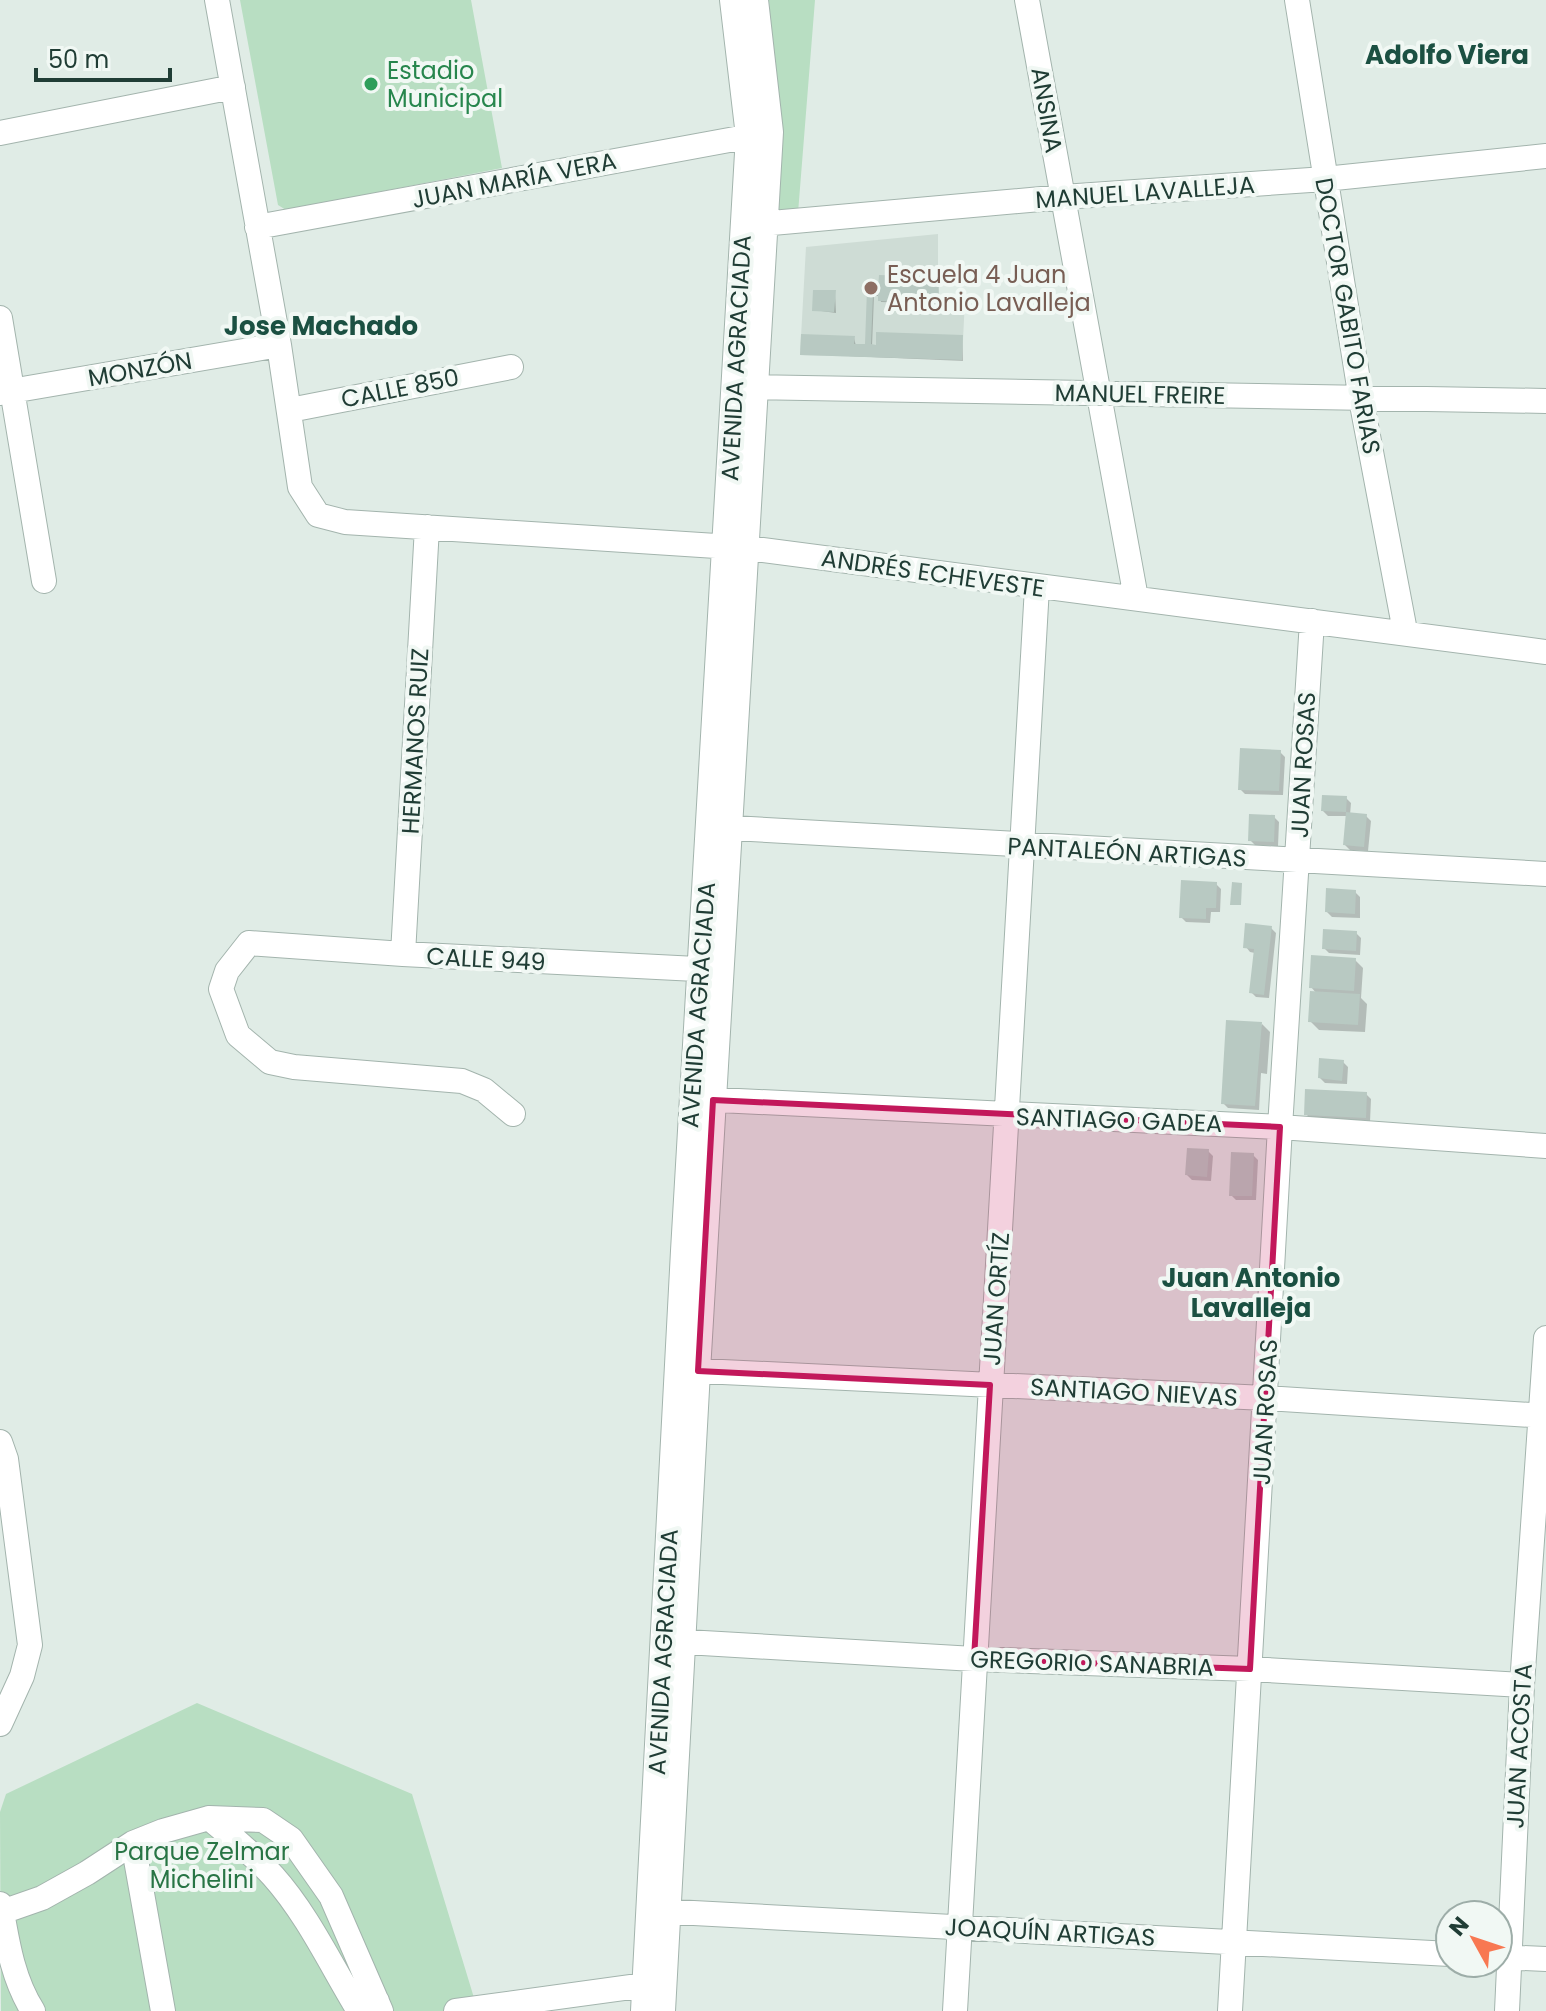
<svg xmlns="http://www.w3.org/2000/svg" width="1546" height="2011" font-family="Poppins,sans-serif">
<rect width="100%" height="100%" fill="#e0ece6"/>
<!-- built -->
<path fill="#cedcd5" d="M938 234V302L965 299 962 360 800 355 806 247Z"/>
<!-- green -->
<path fill="#b8dec2" d="M240 0H471L502 168 286 210 278 205Z
M769 0H815L798 213H781L777 207 779 141Z
M197 1703 412 1794 478 2011H1L0 1812 6 1794Z"/>
<!-- shadow -->
<path fill="#0003" d="M938 279 939 304 881 302 880 296H874L872 346 962 337 963 361 802 354 854 338 856 346H867L869 291Z
M835 292 836 313 814 310Z
M1280 752 1285 757 1283 795 1245 794 1240 789Z
M1346 798 1351 803 1350 815 1366 816 1371 821 1368 851 1350 850 1345 845 1347 816H1328L1323 811Z
M1274 817 1279 822 1278 846 1255 845 1250 840Z
M1216 884 1221 889 1220 912H1211L1210 923 1186 922 1181 917Z
M1355 892 1360 897V918L1332 917 1327 912Z
M1271 928 1276 933 1269 998 1256 997 1251 992 1255 953 1250 952 1246 947Z
M1356 933 1361 938 1360 955 1329 953 1324 948Z
M1355 960 1363 968 1361 998 1367 1004 1365 1032 1319 1030 1311 1022 1317 994 1311 987Z
M1262 1024 1270 1032 1267 1074 1261 1073 1259 1110 1228 1108 1223 1103Z
M1343 1062 1348 1067 1347 1084 1325 1083 1320 1078Z
M1366 1094 1371 1099 1370 1122 1311 1119 1306 1114Z
M1208 1151 1213 1156 1211 1181 1192 1180 1187 1175Z
M1253 1155 1258 1160 1256 1200H1236L1231 1195Z"/>
<!-- building -->
<path fill="#b8c9c2" d="M879 275 939 277 938 303 878 301V295H873L871 344 876 345V332L963 335 962 360 800 355 801 334 855 336 854 344H865L867 289H878Z
M813 290H836L834 312 812 311Z
M1240 748 1281 750 1279 791 1238 790Z
M1322 795 1347 796 1346 812 1321 811Z
M1346 812 1367 814 1364 847 1343 845Z
M1249 814 1275 815 1274 842 1248 841Z
M1181 880 1217 882 1216 908H1206V919L1179 918Z
M1232 882 1242 883 1241 905H1230Z
M1326 888 1356 890 1355 914 1325 912Z
M1245 923 1272 926 1264 995 1249 993 1254 949 1243 948Z
M1323 929 1357 931 1356 951 1322 949Z
M1311 955 1356 958 1354 991 1309 988Z
M1310 991 1360 994 1358 1025 1308 1022Z
M1226 1020 1262 1022 1255 1106 1221 1104Z
M1319 1058 1344 1060 1342 1081 1318 1078Z
M1305 1089 1367 1092 1366 1118 1304 1115Z
M1187 1148 1209 1149 1207 1177 1185 1175Z
M1231 1152 1254 1153 1252 1196H1229Z"/>
<g fill="none" stroke-linecap="round" stroke-linejoin="round">
<defs>
<path id="minor" d="M217 0 279 345 300 487 318 515 345 522 747 548 1546 652
M1027 0 1136 598
M1297 0 1361 399 1405 631
M0 133 233 87
M749 225 1063 197 1325 179 1546 156
M257 227 762 134
M0 318 44 581
M741 387 1546 401
M0 393 279 345
M290 410 511 367
M715 827 1546 874
M403 954 427 527
M698 1099 1280 1127 1546 1146
M513 1114 484 1090 462 1081 294 1067 270 1062 238 1035 221 989 227 971 249 943 403 954 716 970
M681 1370 1265 1398 1546 1416
M0 1442 6 1459 30 1645 22 1676 0 1724
M669 1641 974 1659 1250 1669 1522 1685
M209 1818C232 1837 254 1855 273 1876 307 1914 330 1963 356 2006L377 2001
M133 1843 163 2011
M0 1904 2 1912 42 1898 87 1873 133 1843 163 1831 209 1818 263 1820 291 1839 331 1896 381 2011
M656 1911 1450 1954
M2 1912C8 1947 14 1981 33 2011
M1498 1957 1546 1959
M456 2011 660 1983
M643 2011 683 1251 748 136 732 0
M663 2011 698 1371 771 132 756 0
M955 2011 1037 587
M1230 2011 1280 1127 1312 621
M1507 2011 1522 1685 1546 1338"/>
</defs>
<!-- minor casing -->
<use href="#minor" stroke="#a3b4ad" stroke-width="26"/>
<!-- minor -->
<use href="#minor" stroke="#fff" stroke-width="24"/>
</g>
<!-- marked area -->
<path fill="#c2185b" fill-opacity="0.2" stroke="#c2185b" stroke-width="6" stroke-linejoin="round" d="M713 1100 1280 1127 1250 1669 974 1659 990 1385 698 1371Z"/>
<!-- markers -->
<circle fill="#2e9e5b" stroke="#f1f8f4" stroke-width="3" cx="371" cy="84" r="8"/>
<circle fill="#8d6e63" stroke="#f1f8f4" stroke-width="3" cx="871" cy="288" r="8"/>
<g text-anchor="middle" dominant-baseline="central" stroke-width="8" stroke-linejoin="round" paint-order="stroke">
<!-- leisure labels -->
<g font-size="24" fill="#27864d" stroke="#f1f8f4" text-anchor="start">
<text x="387" y="70">Estadio<tspan x="387" dy="28">Municipal</tspan></text>
</g>
<!-- street labels -->
<g font-size="24" fill="#203d35" stroke="#f1f8f4">
<text transform="translate(1047 110) rotate(80)">ANSINA</text>
<text transform="translate(514 180) rotate(-11)">JUAN MARÍA VERA</text>
<text transform="translate(1145 192) rotate(-4)">MANUEL LAVALLEJA</text>
<text transform="translate(1348 316) rotate(80)">DOCTOR GABITO FARIAS</text>
<text transform="translate(736 358) rotate(-87)">AVENIDA AGRACIADA</text>
<text transform="translate(140 369) rotate(-10)">MONZÓN</text>
<text transform="translate(400 388) rotate(-11)">CALLE 850</text>
<text transform="translate(1140 394) rotate(1)">MANUEL FREIRE</text>
<text transform="translate(933 573) rotate(8)">ANDRÉS ECHEVESTE</text>
<text transform="translate(415 741) rotate(-87)">HERMANOS RUIZ</text>
<text transform="translate(1303 765) rotate(-87)">JUAN ROSAS</text>
<text transform="translate(1127 852) rotate(3)">PANTALEÓN ARTIGAS</text>
<text transform="translate(486 959) rotate(3)">CALLE 949</text>
<text transform="translate(698 1005) rotate(-86)">AVENIDA AGRACIADA</text>
<text transform="translate(1119 1120) rotate(2)">SANTIAGO GADEA</text>
<text transform="translate(996 1299) rotate(-86)">JUAN ORTÍZ</text>
<text transform="translate(1134 1392) rotate(3)">SANTIAGO NIEVAS</text>
<text transform="translate(1265 1412) rotate(-87)">JUAN ROSAS</text>
<text transform="translate(663 1652) rotate(-87)">AVENIDA AGRACIADA</text>
<text transform="translate(1092 1663) rotate(2)">GREGORIO SANABRIA</text>
<text transform="translate(1519 1746) rotate(-87)">JUAN ACOSTA</text>
<text transform="translate(1050 1932) rotate(3)">JOAQUÍN ARTIGAS</text>
</g>
<!-- education labels -->
<g font-size="24" fill="#785e54" stroke="#f1f8f4" text-anchor="start">
<text x="887" y="274">Escuela 4 Juan<tspan x="887" dy="28">Antonio Lavalleja</tspan></text>
</g>
<!-- park labels -->
<g font-size="24" fill="#287545" stroke="#f1f8f4">
<text x="202" y="1851">Parque Zelmar<tspan x="202" dy="28">Michelini</tspan></text>
</g>
<!-- neighbourhood labels -->
<g font-size="26" font-weight="bold" fill="#1b5042" stroke="#f1f8f4">
<text x="1447" y="55">Adolfo Viera</text>
<text x="321" y="326">Jose Machado</text>
<text x="1251" y="1278">Juan Antonio<tspan x="1251" dy="30">Lavalleja</tspan></text>
</g>
</g>
<!-- north arrow -->
<g transform="translate(1474 1939) rotate(310)"><circle r="38" fill="#f1f8f4" stroke="#9dada8" stroke-width="2"/>
<path d="M0-6L14 30L0 20L-14 30Z" fill="#f87852"/>
<text y="-12" font-size="22" font-weight="bold" text-anchor="middle" fill="#203d35">N</text>
</g>
<!-- scale -->
<path d="M36 68v12h134v-12" fill="none" stroke="#203d35" stroke-width="4"/>
<text x="48" y="68" font-size="24" fill="#203d35" stroke="#f1f8f4" stroke-width="6" paint-order="stroke">50 m</text>
</svg>
